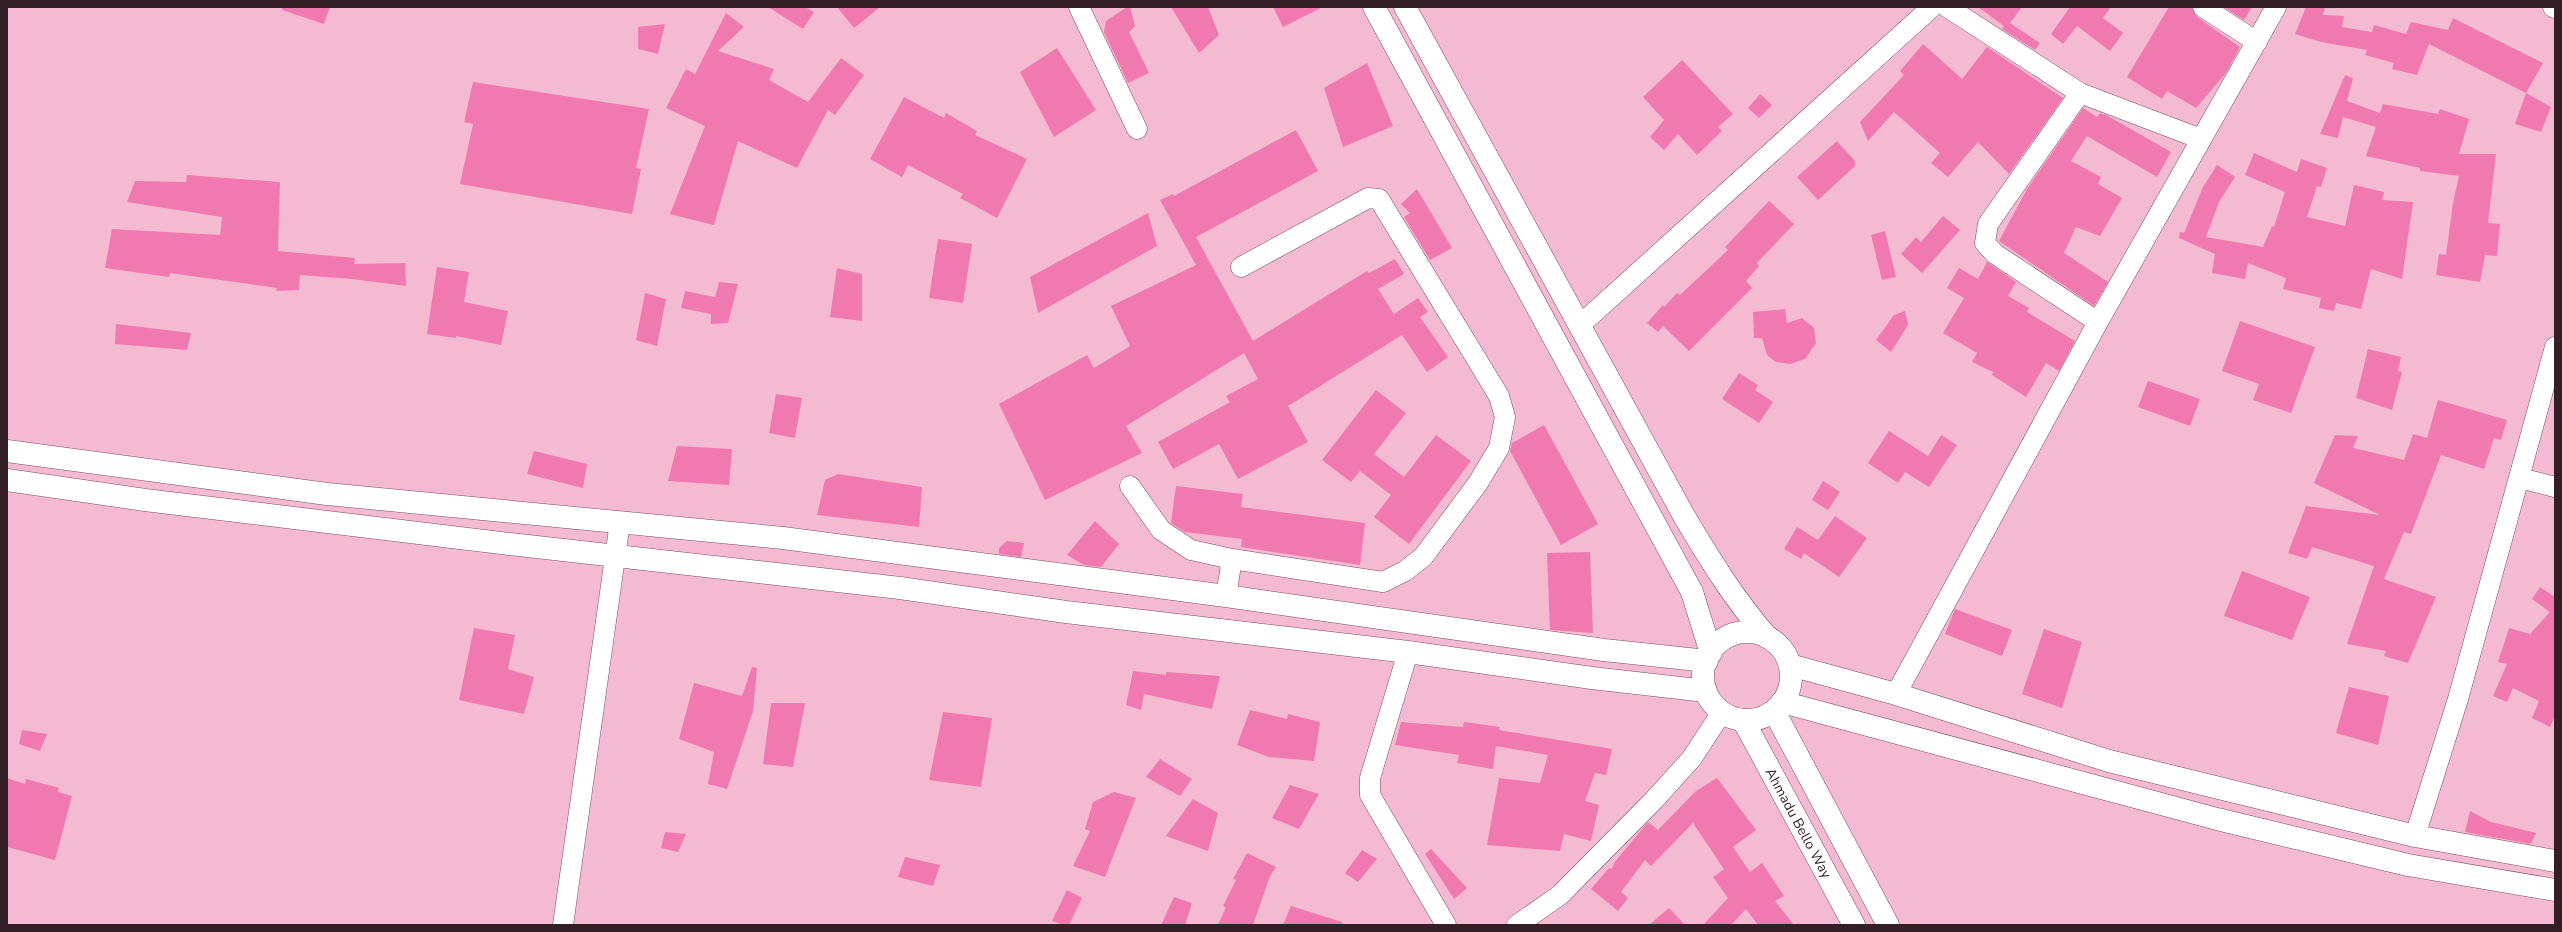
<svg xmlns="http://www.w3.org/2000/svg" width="2562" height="932" font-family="'Nunito Sans',sans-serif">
<rect width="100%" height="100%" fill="#f4bad1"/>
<!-- building -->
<path fill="#f07aaf" d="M282 7H330L324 24 282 10Z
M768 7H805L814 12 803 29Z
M837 7H880L854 28Z
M1127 7H1130L1135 26 1129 32 1149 73 1128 83 1104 32 1106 21Z
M1171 7H1208L1219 35 1199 53Z
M1273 7H1323L1283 27Z
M1978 7H2022L2010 23 2040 43 2035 50 2002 29 2004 26Z
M2070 7H2111L2103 18 2123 33 2110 51 2077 26 2063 44 2051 34Z
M2169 7H2192L2197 17 2240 47 2226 73 2196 108 2167 91 2162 99 2127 77Z
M2224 7H2252L2244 20Z
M2306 7H2325L2323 15 2344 16 2342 27 2372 32 2374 25 2406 34 2411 22 2448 30 2453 18 2543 63 2526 93 2429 44 2417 75 2392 69 2394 63 2365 55 2367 50 2321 42 2295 34Z
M726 13 744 27 718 51 774 69 769 80 808 102 841 58 864 75 835 115 828 110 797 168 738 141 714 225 670 214 705 126 666 108 686 69 695 74Z
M665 24 658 54 638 49V27Z
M1923 44 1962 79 1987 47 2063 98 2009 174 1978 142 1948 177 1931 163 1940 153 1894 112 1868 141 1860 122 1904 75 1900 71Z
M1057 48 1096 110 1054 137 1020 72Z
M1682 60 1733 114 1718 127 1722 131 1697 155 1678 134 1664 150 1650 137 1664 120 1643 97Z
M1367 63 1393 126 1343 147 1324 88Z
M2345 75 2353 78 2347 101 2380 113 2383 104 2438 114 2440 109 2469 119 2459 154H2496L2488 223 2500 224 2497 256 2485 255 2480 282 2436 275 2439 254 2446 255 2453 203 2459 176 2420 171V168L2366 156 2376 127 2343 117 2338 138 2320 134Z
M473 82 649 109 636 168 641 169 632 214 460 184 473 124 464 122Z
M2526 93 2551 107 2541 132 2515 124Z
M1760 94 1772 105 1759 118 1748 108Z
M904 97 944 118 946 113 977 131 975 135 1027 159 997 218 960 198 963 194 908 165 902 177 870 159Z
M2083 108 2097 117 2100 113 2108 116 2171 152 2157 177 2087 136 2071 161 2101 177 2098 184 2122 198 2100 236 2076 227 2064 253 2108 282 2094 306 1999 241 2027 189Z
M1296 130 1318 171 1196 237 1253 341 1367 271 1369 273 1395 259 1404 274 1378 289 1394 314 1418 298 1428 312 1420 317 1448 357 1427 372 1402 335 1288 406 1308 442 1238 479 1219 444 1173 469 1158 442 1230 402 1226 396 1258 379 1244 353 1126 426 1142 453 1045 500 999 404 1087 355 1094 368 1130 346 1111 306 1196 265 1160 200 1173 194 1174 196Z
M1837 141 1855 161V166L1818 200 1797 177Z
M2254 153 2297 172 2301 159 2327 168 2321 187 2317 186 2307 217 2345 226 2354 185 2384 192 2382 200 2413 202 2402 279 2371 269 2361 309 2336 303 2334 311 2319 308 2321 298 2283 289 2286 278 2248 263 2245 279 2212 273 2215 254 2179 238 2180 232 2184 233 2203 187 2217 165 2235 177 2219 202 2206 237 2263 247 2272 226 2274 227 2285 192 2245 175Z
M187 175 280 182 278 251 355 258 354 264 405 263 406 286 352 279 300 275 299 290 276 291 277 288 170 273 169 277 105 268 112 229 220 235 222 217 127 202 135 181 186 182Z
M1417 189 1452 248 1430 260 1404 217 1410 213 1401 204Z
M1769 201 1794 224 1757 263 1759 266 1746 281 1752 288 1689 351 1663 326 1658 332 1647 323 1663 305 1664 307 1677 293 1680 295 1728 250 1725 247Z
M1148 213 1157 246 1038 313 1030 277Z
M1943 216 1960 230 1922 273 1901 254 1916 237 1921 242Z
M1885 231 1896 277 1882 280 1871 235Z
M938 239 972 244 963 303 929 298Z
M1987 262 2016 282 2008 296 2029 308 2027 312 2075 341 2059 371 2046 363 2026 397 1992 375 1993 372 1972 362 1977 353 1943 333 1964 298 1947 288 1959 268 1978 279Z
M437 267 469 272 464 302 508 311 501 345 456 336V338L427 334Z
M837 268 862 274V321L830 317Z
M719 282 738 284 728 323 711 324V314L681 308 685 291 715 297Z
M645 293 666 299 657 346 636 340Z
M1785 309 1787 323 1802 318 1814 328 1816 343 1805 359 1790 364 1776 362 1767 355 1762 338H1754L1753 312Z
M1905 311 1908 325 1891 352 1876 340 1894 315Z
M2240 321 2315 347 2291 413 2253 400 2259 384 2222 371Z
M116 324 191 333 187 350 115 344Z
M2368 349 2401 357 2398 371 2402 372 2392 410 2356 398Z
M1739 373 1758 385 1755 390 1773 402 1759 423 1722 399Z
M2148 381 2200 399 2190 426 2138 407Z
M1376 390 1406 413 1374 454 1404 477 1436 435 1471 461 1409 544 1374 517 1391 495 1360 471 1351 482 1322 460Z
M776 394 802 398 795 438 769 433Z
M2438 400 2507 420 2501 440 2494 438 2484 469 2441 455 2411 534 2404 532 2384 579 2436 597 2408 663 2384 656 2386 651 2347 644 2374 566 2312 547 2307 559 2288 553 2306 506 2380 515 2314 483 2335 435 2358 436 2353 448 2404 460 2413 434 2427 438Z
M1544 425 1598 524 1561 545 1510 451 1512 443Z
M1889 431 1928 456 1941 435 1957 445 1929 487 1905 472 1898 483 1868 463Z
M677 446 732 449 729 485 668 481Z
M534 451 587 464 583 488 527 474Z
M838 474 922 487 919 527 817 515 825 480Z
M1823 481 1840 492 1828 510 1812 500Z
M1176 486 1243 494 1241 507 1365 523 1360 565 1241 547 1242 539 1185 532 1171 523Z
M1835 516 1867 538 1839 577 1804 553 1801 559 1784 549 1797 527 1818 540Z
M1095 521 1119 544 1101 567 1084 565 1067 555Z
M1007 541 1024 543 1021 557 999 554V548Z
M1590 552 1593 633 1550 630 1547 553Z
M2242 571 2310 597 2292 640 2224 616Z
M2540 587 2555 597V716L2550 727 2532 718 2539 701 2513 688 2507 702 2493 696 2507 664 2498 662 2509 628 2530 634 2550 612 2532 599Z
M1955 609 2012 630 2002 656 1945 634Z
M474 628 515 635 508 669 534 677 524 714 459 700Z
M2044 629 2082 642 2062 708 2022 694Z
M752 667 757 668 753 711 727 789 708 784 714 752 679 739 694 683 742 696Z
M1133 671 1166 675V672L1220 676 1212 709 1144 694 1141 710 1126 705Z
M2349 687 2389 696 2378 745 2336 733Z
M771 703H805L793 767 763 764Z
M1250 710 1287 719 1288 714 1320 722 1314 761 1269 757 1237 745Z
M943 712 992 718 981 787 929 780Z
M1401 722 1463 727 1464 722 1500 727 1499 730 1612 749 1606 775 1595 773 1585 801 1599 805 1591 841 1564 834 1560 851 1487 845 1499 778 1540 783 1548 755 1496 746 1493 769 1457 763 1459 755 1395 745Z
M22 730 47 734 40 751 19 744Z
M1160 759 1192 779 1180 796 1146 777Z
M7 778 25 784 26 779 59 788 58 792 72 796 55 860 7 847Z
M1717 778 1756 830 1733 847 1750 872 1762 863 1784 896 1775 901 1794 925H1758L1746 909 1731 925H1703L1728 898 1713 877 1724 869 1693 823 1651 866 1645 860 1621 892 1628 898 1618 911 1591 889 1609 868 1612 869 1614 863 1648 822 1658 830 1696 791Z
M1290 785 1319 794 1299 829 1272 818Z
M1114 792 1136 798 1105 877 1073 866 1090 831 1085 829 1093 802Z
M1193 799 1218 813 1208 851 1166 836Z
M2470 811 2491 822 2536 833 2531 844 2465 832Z
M665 832 686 834 678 852 661 848Z
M1431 849 1467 888 1454 899 1425 854Z
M1362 850 1377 859 1358 882 1345 873Z
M1247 853 1276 867 1270 876 1253 925H1218L1226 907 1223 906 1236 880 1233 879Z
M905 857 940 865 933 886 898 877Z
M1067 890 1082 898 1069 925H1064L1052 921Z
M1174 897 1192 903 1185 925H1161Z
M1291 906 1342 922 1341 925H1283Z
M1669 908 1685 925H1649Z"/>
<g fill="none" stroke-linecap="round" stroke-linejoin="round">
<defs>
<path id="street" d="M1079 7 1137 129
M1947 7 2080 93 2201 139
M2203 7 2257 42
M2553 7 2555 8
M2080 93 1988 224 1985 243 1995 254 2098 322
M1579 326 1932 7
M2520 478 2555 487
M1130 486 1161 530 1191 550 1232 559
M1226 596 1232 559 1383 582 1405 571 1423 557 1478 483 1499 448 1505 417 1499 396 1379 199 1368 198 1241 267
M1408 652 1370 778V795L1446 925
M1896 694 2098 322 2276 7
M2415 836 2458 699 2555 347
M563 925 620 522
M1517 925 1560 895 1654 800 1692 758 1722 712"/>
<path id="secondary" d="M7 451 327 494 783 538 1226 596 1604 650 1707 661
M7 480 145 500 510 544 900 588 1066 612 1408 652 1592 678 1706 691
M1790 665 1896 694 2109 761 2415 836 2555 861
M1782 702 2217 819 2408 865 2555 890"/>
<g id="primary">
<path d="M1374 7 1692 592 1711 653"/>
<path d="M1405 7 1684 516C1709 558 1734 599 1767 637"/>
<circle cx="1747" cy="676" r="44"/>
<path d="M1774 711 1888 925"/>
<path id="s1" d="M1743 720 1854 925"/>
</g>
</defs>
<!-- street casing -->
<use href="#street" stroke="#7d4c60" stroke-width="21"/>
<!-- secondary casing -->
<use href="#secondary" stroke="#7d4c60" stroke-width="23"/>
<!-- primary casing -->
<use href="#primary" stroke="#7d4c60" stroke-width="23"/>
<!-- street -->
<use href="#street" stroke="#fff" stroke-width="20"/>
<!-- secondary -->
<use href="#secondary" stroke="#fff" stroke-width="22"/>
<!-- primary -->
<use href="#primary" stroke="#fff" stroke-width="22"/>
</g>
<g text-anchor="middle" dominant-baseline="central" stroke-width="3" stroke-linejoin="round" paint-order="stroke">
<!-- street labels -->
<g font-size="14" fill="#341f27" stroke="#ffe7ef">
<text stroke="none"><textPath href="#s1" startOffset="117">Ahmadu Bello Way</textPath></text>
</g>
</g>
<!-- border -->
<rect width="2562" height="932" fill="none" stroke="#341f27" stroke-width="16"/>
</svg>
